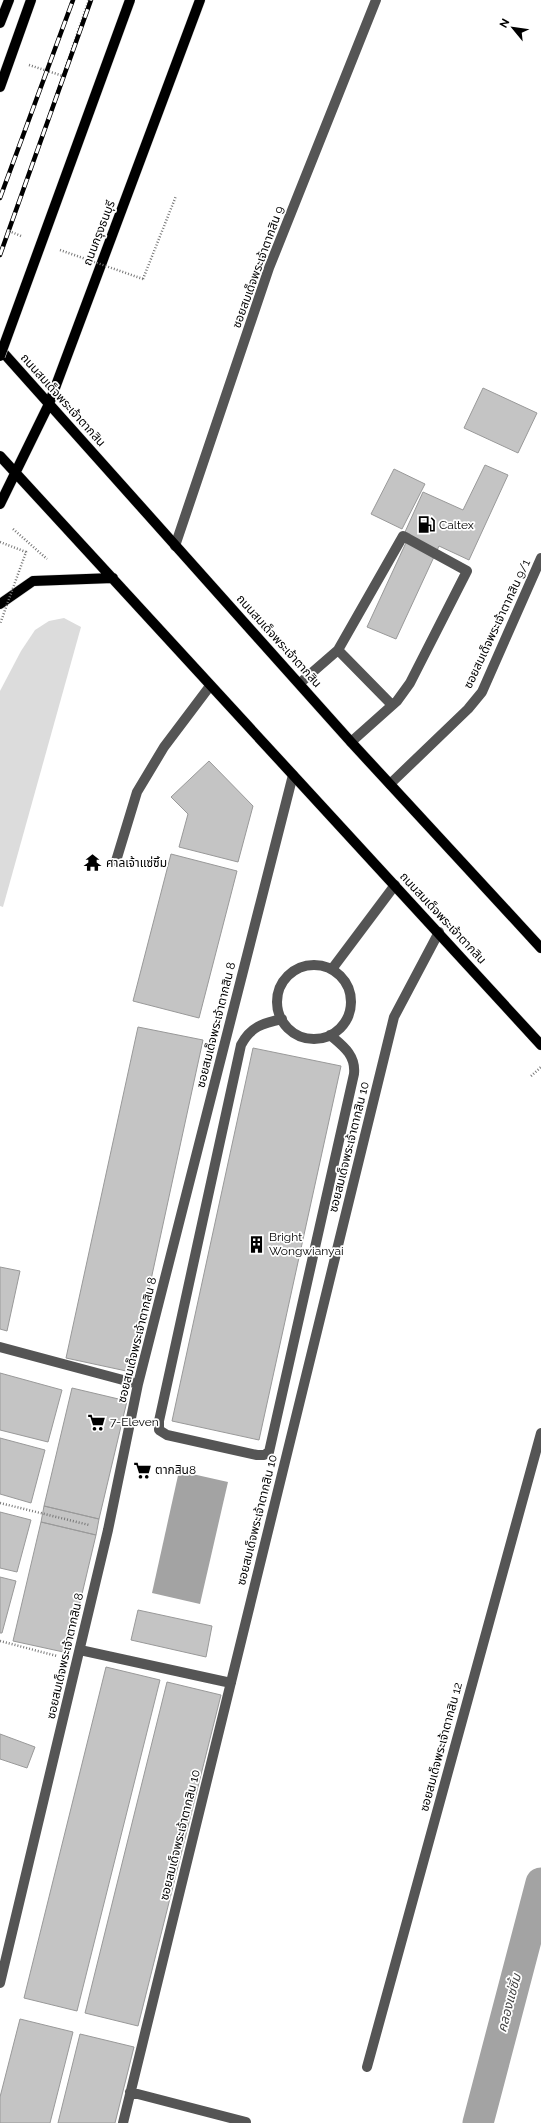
<svg xmlns="http://www.w3.org/2000/svg" width="541" height="2123" font-family="Raleway,'Noto Sans Thai',sans-serif">
<rect width="100%" height="100%" fill="#fff"/>
<!-- green -->
<path fill="#dcdcdc" d="M64 618 81 627 3 907 0 906V691L21 651 35 630 49 621Z"/>
<!-- water -->
<path fill="#a3a3a3" d="M179 1471 228 1482 200 1604 152 1593Z"/>
<g fill="none" stroke-linecap="round" stroke-linejoin="round">
<!-- canal -->
<path stroke="#a3a3a3" stroke-width="31" d="M478 2123 541 1883"/>
</g>
<!-- building -->
<path fill="#c4c4c4" stroke="#999" d="M483 388 537 413 518 453 464 428Z
M485 465 508 475 469 560 439 546 396 639 367 627 410 534 405 532 423 492 463 510Z
M394 469 425 484 402 529 371 514Z
M209 761 253 806 238 862 179 847 188 814 171 797Z
M171 854 237 871 199 1018 133 1001Z
M138 1027 203 1040 131 1372 66 1358Z
M253 1048 341 1066 259 1440 172 1421Z
M0 1267 20 1271 7 1331 0 1329Z
M0 1373 62 1390 48 1442 0 1430Z
M72 1388 127 1401 99 1519 44 1506Z
M0 1438 45 1450 31 1503 0 1494Z
M44 1506 99 1519 96 1535 41 1522Z
M0 1512 31 1520 17 1572 0 1568Z
M41 1522 96 1535 68 1653 13 1641Z
M0 1577 16 1581 2 1633H0Z
M138 1610 212 1626 206 1657 131 1640Z
M106 1667 160 1680 77 2011 24 1998Z
M167 1682 221 1695 138 2026 85 2013Z
M0 1734 35 1747 27 1768 0 1759Z
M20 2019 73 2032 50 2123H0V2097Z
M80 2034 134 2047 115 2123H58Z"/>
<g fill="none" stroke-linecap="round" stroke-linejoin="round">
<defs>
<path id="major" d="M0 23 9 0
M0 87 31 0
M0 349 351 742 541 948
M0 456 541 1045
M0 504 49 404 200 0
M0 604 33 581 113 578"/>
</defs>
<!-- major casing -->
<use href="#major" stroke="#dbdbdb" stroke-width="11"/>
<!-- path -->
<path stroke="#777" stroke-width="2.5" stroke-dasharray="1 2" stroke-linecap="butt" d="M29 65 63 76
M0 256 89 0
M143 279 176 196
M13 529 47 559
M531 1076 541 1067
M0 1503 89 1525
M0 1641 57 1656"/>
<!-- minor -->
<path stroke="#555" stroke-width="10" d="M175 546 269 268 376 0
M338 650 392 705
M300 683 338 650 403 536 467 571 410 683 397 701 351 742
M390 784 468 709 482 692 541 558
M116 861 137 792 164 747 210 686
M277 1002a37 37 0 1 1 74 0a37 37 0 1 1-74 0Z
M332 969 395 885
M282 1019C263 1023 250 1027 241 1045L159 1421V1430L167 1435 257 1455H264L269 1452 354 1074C356 1055 343 1046 330 1035
M0 1347 138 1384
M80 1650 231 1683
M0 1983 108 1530 138 1384 293 775
M367 2067 541 1433
M130 2092 246 2122
M123 2123 394 1017 439 932"/>
<!-- major -->
<use href="#major" stroke="#000" stroke-width="10"/>
<defs>
<path id="rail" d="M0 198 73 0
M0 255 91 0"/>
</defs>
<!-- rail casing -->
<use href="#rail" stroke="#000" stroke-width="4.5"/>
<!-- rail -->
<use href="#rail" stroke="#fff" stroke-width="3" stroke-dasharray="9" stroke-linecap="butt"/>
<defs>
<path id="major-bridge" d="M0 356 130 0"/>
</defs>
<!-- major-bridge casing -->
<use href="#major-bridge" stroke="#dbdbdb" stroke-width="11" stroke-linecap="butt"/>
<!-- path-bridge -->
<path stroke="#777" stroke-width="2.5" stroke-dasharray="1 2" stroke-linecap="butt" d="M9 231 21 236
M60 250 143 279
M0 542 26 552 0 624"/>
<!-- major-bridge -->
<use href="#major-bridge" stroke="#000" stroke-width="10"/>
</g>
<!-- icons -->
<defs>
<symbol id="fuel-bare" viewBox="-9 -9 18 18"><path d="M-5.5-6h7V0h2V4h1.3V-2.5L3-4.5l.8-.8L6-3V5H2.5V1h-1V6h-7ZM-4.2-4.7v3.2H.2V-4.7Z" fill="#000" stroke="#fff" stroke-width="2.5" paint-order="stroke"/></symbol>
<symbol id="temple-bare" viewBox="-9 -9 18 18"><path d="M0-6L5-2H3V0L6.5 2.5H4V6H1.5V3h-3V6H-4V2.5H-6.5L-3 0V-2H-5Z" fill="#000" stroke="#fff" stroke-width="2.5" paint-order="stroke"/></symbol>
<symbol id="building-bare" viewBox="-9 -9 18 18"><path d="M-4-6H4V6H1V3H-1V6H-4ZM-2.5-4.3h1.7v1.8h-1.7ZM.8-4.3h1.7v1.8H.8ZM-2.5-1h1.7V.8h-1.7ZM.8-1h1.7V.8H.8Z" fill="#000" stroke="#fff" stroke-width="2.5" paint-order="stroke"/></symbol>
<symbol id="supermarket-bare" viewBox="-9 -9 18 18"><path d="M-6-5.5h2.5l.6 2H6L4.5 2H-2.5L-4.4-4H-6ZM-1.5 3.2a1.3 1.3 0 1 0 .1 0ZM3 3.2a1.3 1.3 0 1 0 .1 0Z" fill="#000" stroke="#fff" stroke-width="2.5" paint-order="stroke"/></symbol>
</defs>
<g fill-rule="evenodd">
<use href="#fuel-bare" x="414" y="512" width="25" height="25"/>
<use href="#temple-bare" x="80" y="850" width="25" height="25"/>
<use href="#building-bare" x="244" y="1232" width="25" height="25"/>
<use href="#supermarket-bare" x="84" y="1410" width="25" height="25"/>
<use href="#supermarket-bare" x="130" y="1458" width="25" height="25"/>
</g>
<g text-anchor="middle" dominant-baseline="central" stroke-width="3.5" stroke-linejoin="round" paint-order="stroke">
<!-- street labels -->
<g font-size="12" fill="#000" stroke="#fff">
<text transform="translate(99 233) rotate(-69)">ถนนกรุงธนบุรี</text>
<text transform="translate(258 267) rotate(-70)">ซอยสมเด็จพระเจ้าตากสิน 9</text>
<text transform="translate(63 400) rotate(48)">ถนนสมเด็จพระเจ้าตากสิน</text>
<text transform="translate(497 624) rotate(-65)">ซอยสมเด็จพระเจ้าตากสิน 9/1</text>
<text transform="translate(279 641) rotate(48)">ถนนสมเด็จพระเจ้าตากสิน</text>
<text transform="translate(443 918) rotate(47)">ถนนสมเด็จพระเจ้าตากสิน</text>
<text transform="translate(216 1025) rotate(-76)">ซอยสมเด็จพระเจ้าตากสิน 8</text>
<text transform="translate(349 1147) rotate(-76)">ซอยสมเด็จพระเจ้าตากสิน 10</text>
<text transform="translate(137 1340) rotate(-76)">ซอยสมเด็จพระเจ้าตากสิน 8</text>
<text transform="translate(257 1520) rotate(-76)">ซอยสมเด็จพระเจ้าตากสิน 10</text>
<text transform="translate(65 1656) rotate(-77)">ซอยสมเด็จพระเจ้าตากสิน 8</text>
<text transform="translate(441 1747) rotate(-75)">ซอยสมเด็จพระเจ้าตากสิน 12</text>
<text transform="translate(180 1835) rotate(-76)">ซอยสมเด็จพระเจ้าตากสิน 10</text>
</g>
<!-- poi labels -->
<g font-size="12" fill="#000" stroke="#fff" text-anchor="start">
<text x="439" y="525">Caltex</text>
<text x="106" y="863">ศาลเจ้าแซ่ซิ้ม</text>
<text x="269" y="1237">Bright<tspan x="269" dy="14">Wongwianyai</tspan></text>
<text x="110" y="1422">7-Eleven</text>
<text x="155" y="1470">ตากสิน8</text>
</g>
<!-- water labels -->
<g font-size="13" font-style="italic" fill="#444" stroke="#fff">
<text transform="translate(509 2003) rotate(-75)">คลองแซ่ซิ้ม</text>
</g>
</g>
<!-- north arrow -->
<g transform="translate(513 28) rotate(299)" stroke="#ffffff" stroke-width="3" paint-order="stroke">
<path d="M0-3L7 15L0 10L-7 15Z" fill="#000000"/>
<text y="-6" font-size="11" font-weight="bold" text-anchor="middle" fill="#000000">N</text>
</g>
</svg>
